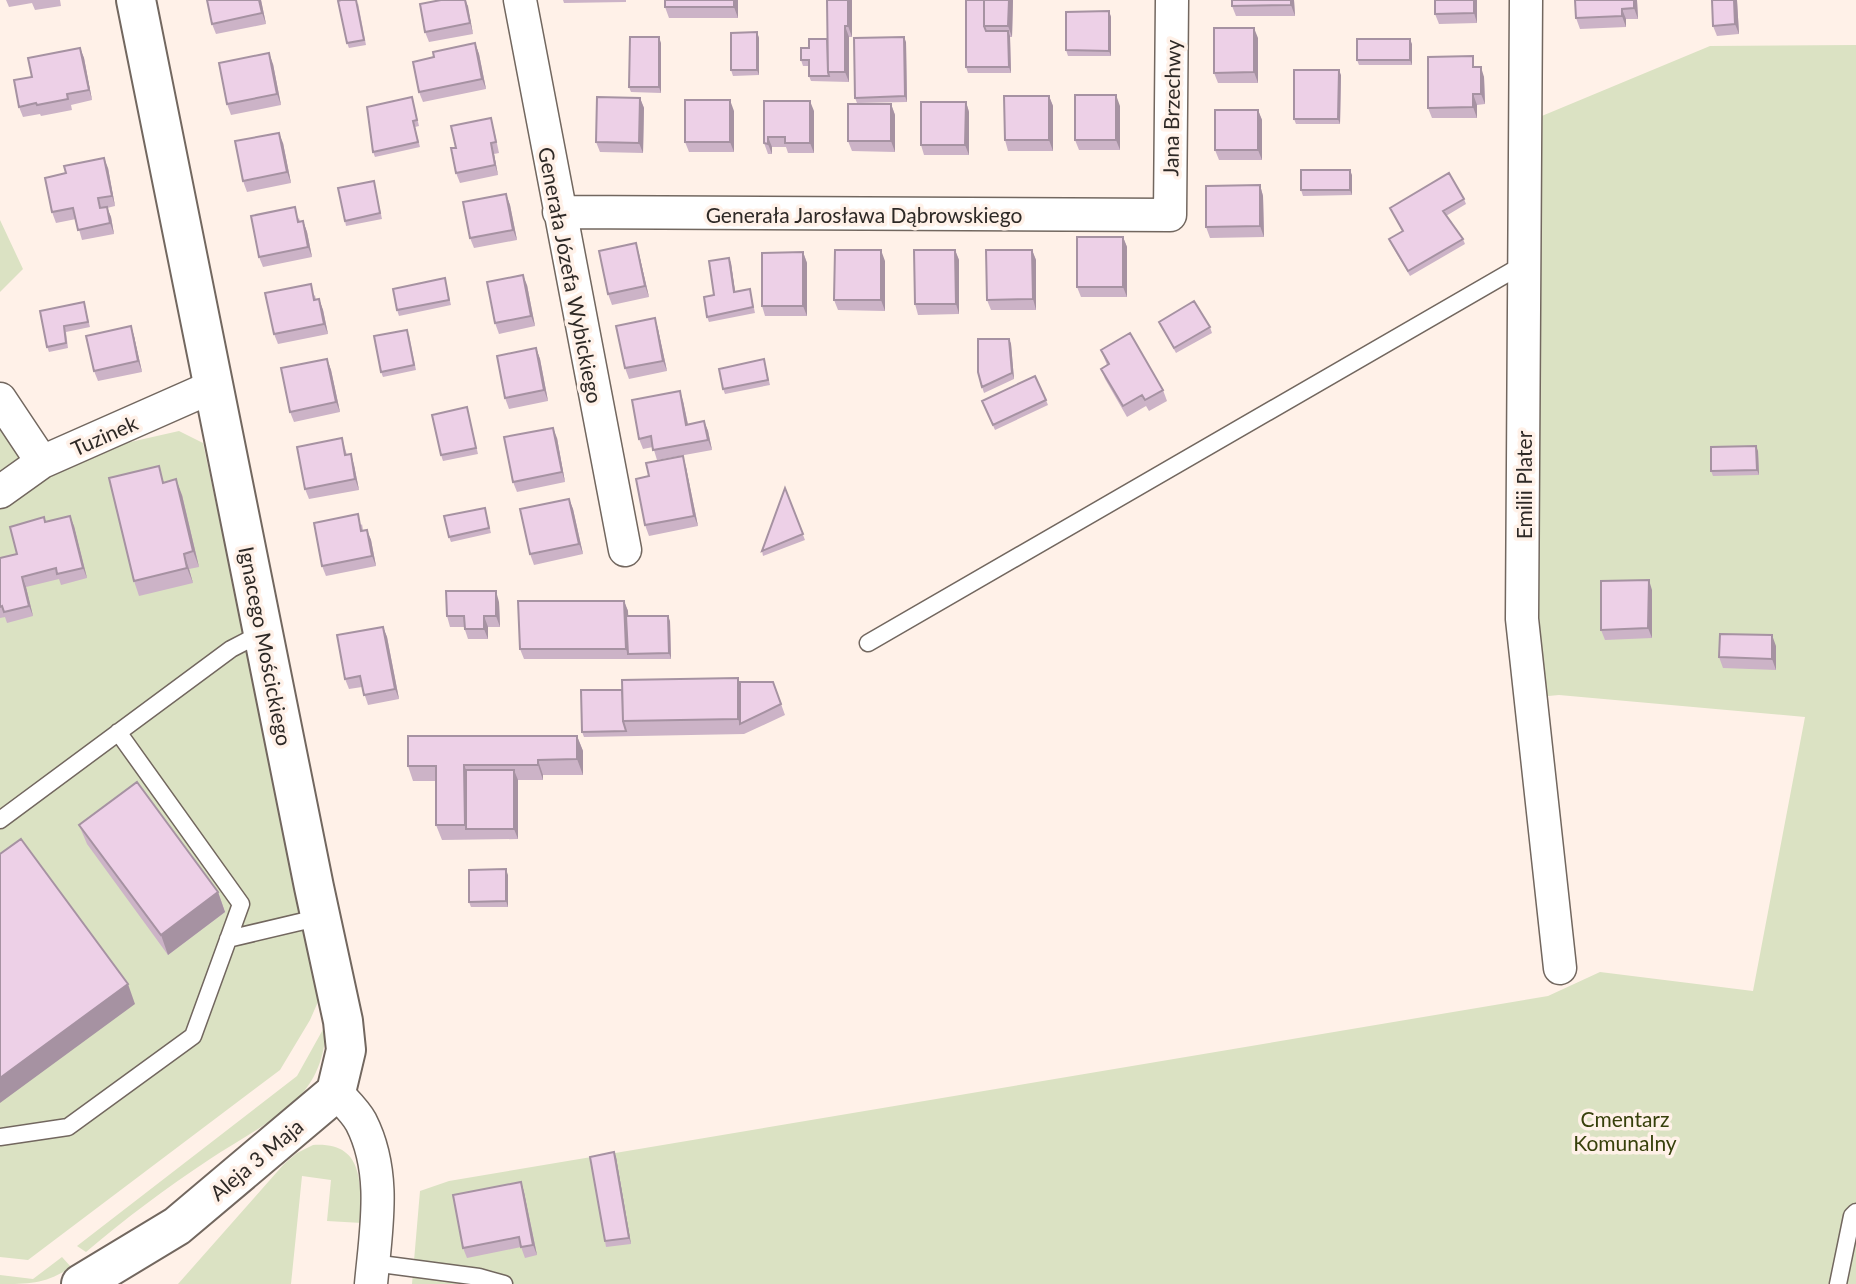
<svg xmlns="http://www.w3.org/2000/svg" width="1856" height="1284" font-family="Lato,sans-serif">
<rect width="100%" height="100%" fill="#fff1e8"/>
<!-- green -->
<path fill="#dbe2c3" d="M1856 45V1284H412L420 1191 449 1181 1548 996 1600 972 1753 991 1805 717 1559 695 1527 698 1525 123 1710 46Z
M0 220 23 269 0 292Z
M0 399 42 462 179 431 203 443 321 995 310 1020 280 1070 28 1260 0 1257Z
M326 1024C326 1051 318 1078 298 1098 274 1122 239 1140 210 1159 166 1188 126 1218 86 1252L77 1246 297 1076Z
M313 1145C366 1142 359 1184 362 1223L327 1221 331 1180 302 1176 291 1284H178L284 1164 297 1153Z
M62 1257 71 1267C46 1284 30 1284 0 1284V1275L33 1279Z"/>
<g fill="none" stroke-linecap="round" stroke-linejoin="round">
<defs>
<path id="service" d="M868 643 1524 264
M0 820 231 649 264 632
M228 939 321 917
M0 1137 68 1127 193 1036 241 904 118 732
M373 1263 479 1277 478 1284
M479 1277 504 1284
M1838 1284 1852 1216 1856 1212"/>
<path id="minor" d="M520 0 625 550
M1526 0 1522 619 1560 968
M559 212 1170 215 1172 0
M0 399 42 462
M0 492 42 462 214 386
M336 1092C344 1101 355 1111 361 1122 387 1173 376 1229 371 1284"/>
<path id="tertiary" d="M81 1284 177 1226 336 1092 346 1050 343 1021 314 887 136 0"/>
</defs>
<!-- service casing -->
<use href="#service" stroke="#72675f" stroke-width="19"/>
<!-- minor casing -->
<use href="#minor" stroke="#72675f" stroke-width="35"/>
<!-- tertiary casing -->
<use href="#tertiary" stroke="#72675f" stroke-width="42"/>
<!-- service -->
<use href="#service" stroke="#fff" stroke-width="16"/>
<!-- minor -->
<use href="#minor" stroke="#fff" stroke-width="32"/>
<!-- tertiary -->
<use href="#tertiary" stroke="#fff" stroke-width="38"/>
</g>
<!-- wall -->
<path fill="#ccb3c7" d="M6 0H60L61 6 35 10 32 3 9 7Z
M207 0H261L266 24 216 34 212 24Z
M441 0H466L473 34 429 42 425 32Z
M563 0H626V2L564 3Z
M738 0V18H669L665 7Z
M852 0V37H849V82L811 81 809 76V66H803L801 60 809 48 827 39Z
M966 0H1013L1012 37H1010L1011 73H968L966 67Z
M1232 0H1294L1295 16H1236L1232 6Z
M1477 0V23L1439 24 1435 14Z
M1637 0 1638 19H1626V27L1580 29 1576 18Z
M1737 0 1739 34 1717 36 1713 26Z
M358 3 366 45 349 48 347 43Z
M1109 11 1111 17V56H1068L1066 50Z
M757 32 759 38V75L733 76 731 70Z
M1258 38V83H1218L1214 73Z
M906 42 907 102 857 103 855 98Z
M475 43 479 54 486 89 423 102 419 92 434 57Z
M661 43V93L631 92 629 87Z
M1412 44V65H1359L1357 60Z
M80 48 84 58 92 100 71 105 72 110 41 116 40 114 23 117 19 107 32 77Z
M273 64 281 105 231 115 227 104Z
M1477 67 1484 77 1485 104 1477 105V118H1432L1428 108Z
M1341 75 1340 124H1296L1294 119Z
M1049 96 1053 106V151H1008L1005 140Z
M412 97 419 126 415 127 420 147 375 157 373 152Z
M640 98 644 108 643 153 600 152 596 142Z
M764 101 814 111V153H788L786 147H772V154H768L764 143Z
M966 102 969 112V155H924L921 145Z
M891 104 895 115V152L852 151 848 141Z
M1120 106V150H1079L1075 140Z
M1258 110 1262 120V160H1219L1215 150Z
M734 111V152H689L685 142Z
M494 129 499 153 494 154 498 175 460 183 456 173V148Z
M283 143 291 183 247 192 243 181Z
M108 168 115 206 107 208 111 217 114 234 82 240 76 219 56 223 52 212Z
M1352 175V195L1303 196 1301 190Z
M374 181 382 219 346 226 345 221Z
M1260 185 1263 196 1264 237 1210 238 1206 227Z
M506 194 510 205 517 240 474 248 470 238Z
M1464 199 1466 204 1446 216 1463 239 1465 244 1410 276 1391 244 1389 239 1402 231 1390 208Z
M299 218 300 222 303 221 307 232 312 257 263 267 259 257Z
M1123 237 1127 247V297H1081L1077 287Z
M955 250 959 260V314L918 315 915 304Z
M1032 250 1036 260V310H991L987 300Z
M803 252 807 263V316H765L762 306Z
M639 254 649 297 612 305 608 294Z
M729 258 731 263 735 292 750 289 755 313 709 322 707 317Z
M885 261V311L838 310 834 300Z
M446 283 451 305 399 316 397 310Z
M527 285 535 326 499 334 495 323Z
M315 295 316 300 319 299 323 310 328 334 278 344 274 334Z
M84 302 90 327 66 332 68 348 49 352 47 347Z
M655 318 658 329 667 371 629 379 625 368Z
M1159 322 1210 327 1212 333 1176 353Z
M131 326 134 336 142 372 98 381 94 371Z
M409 335 416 370 383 377 381 372Z
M1009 339 1011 344 1014 379 984 393 982 387Z
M536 348 540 359 548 401 509 409 505 398Z
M1101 350 1163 390 1167 401 1149 411 1146 406 1127 417 1105 379 1101 369 1107 365Z
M327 359 331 370 340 412 294 422 290 412Z
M764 359 770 385 725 394 723 389Z
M1046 400 1048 405 995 430 984 406Z
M683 401 688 424 704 421 708 431 712 450 657 460 653 447 643 449 639 439Z
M467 407 478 454 443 461 441 455Z
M342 438 347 455 354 465 359 490 309 499 305 489Z
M557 438 565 482 517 492 513 482Z
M1758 451 1759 475 1713 476 1711 471Z
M686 467 698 526 649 536 645 525Z
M165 482 182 495 199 567 189 569 193 583 139 596 134 581Z
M785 488 805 540 763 556 762 551Z
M569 499 573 509 583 554 534 565 530 554Z
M485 508 491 533 451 542 449 537Z
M46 522 74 526 87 578 61 585 59 579 26 587 33 616 7 623 5 617 0 618V558L17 554Z
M362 524 363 530H367L371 540 376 566 326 576 322 566Z
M1652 590V638L1605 640 1601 630Z
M624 601 628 611V616L670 621 671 659H524L520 649Z
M499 602 500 627H488V639H468L464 627H450L447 616Z
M383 627 387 637 399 699 368 705 362 687 349 689 345 679Z
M1776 646V670L1723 668 1719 657Z
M740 682H773L785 715 744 734 584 737 582 732 622 690Z
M577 736 583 751V775H543V780H518V839L442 840 436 825V781H413L408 766Z
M79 825 218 892 225 912 168 955 87 844Z
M508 875V907H471L469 902Z
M616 1157 631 1244 606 1247 605 1241Z
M521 1182 524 1192 537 1255 525 1258 521 1247 467 1258 463 1248Z"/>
<!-- shaded-wall -->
<path fill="#a692a2" d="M259 0H261L266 24 262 13Z
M465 0 468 6 473 34 470 23Z
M734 0H738V18L734 7Z
M848 0H852V37L848 26Z
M1009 0H1013L1012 37 1008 26Z
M1291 0H1294L1295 16 1291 5Z
M1474 0H1477V23L1474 13Z
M1634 0H1637L1638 19 1634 8Z
M1734 0H1737L1739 34 1735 24Z
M1622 9 1626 19V27L1622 16Z
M1109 11 1111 17V56L1109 51Z
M845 26 849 37V82L845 72Z
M1254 28 1258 38V83L1254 72Z
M1008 31 1010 36 1011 73 1009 67Z
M757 32 759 38V75L757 70Z
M659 37 661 43V93L659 87Z
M904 37 906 42 907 102 905 96Z
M1410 39 1412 44V65L1410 60Z
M475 43 479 54 486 89 482 79Z
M80 48 84 58 92 100 89 90Z
M269 53 273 64 281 105 277 94Z
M1481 67 1484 77 1485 104 1481 94Z
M1339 70 1341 75 1340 124 1338 119Z
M1473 94 1477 105V118L1473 107Z
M1116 95 1120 106V150L1116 140Z
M1049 96 1053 106V151L1049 140Z
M640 98 644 108 643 153 639 143Z
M730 100 734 111V152L730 142Z
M810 101 814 111V153L810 143Z
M966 102 969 112V155L965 145Z
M891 104 895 115V152L891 141Z
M1258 110 1262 120V160L1258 150Z
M279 133 283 143 291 183 287 172Z
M768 137 772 147V154L768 144Z
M491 143 494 154 498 175 495 165Z
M104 158 108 168 115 206 112 196Z
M1350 170 1352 175V195L1350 190Z
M1260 185 1263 196 1264 237 1260 226Z
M506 194 510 205 517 240 513 230Z
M107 207 111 217 114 234 110 223Z
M303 221 307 232 312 257 308 247Z
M1123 237 1127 247V297L1123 287Z
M636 243 639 254 649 297 645 286Z
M881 250 885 261V311L881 300Z
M955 250 959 260V314L956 304Z
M1032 250 1036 260V310L1033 299Z
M803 252 807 263V316L803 306Z
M729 258 731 263 736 297 734 292Z
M523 275 527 285 535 326 531 316Z
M319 299 323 310 328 334 324 324Z
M655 318 658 329 667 371 663 361Z
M131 326 134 336 142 372 138 361Z
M1009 339 1011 344 1014 379 1012 373Z
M536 348 540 359 548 401 544 390Z
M327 359 331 370 340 412 336 402Z
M680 391 683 401 690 435 686 425Z
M704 421 708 431 712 450 708 440Z
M553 428 557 438 565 482 562 472Z
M1756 446 1758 451 1759 475 1757 470Z
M351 454 354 465 359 490 355 479Z
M683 456 686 467 698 526 694 516Z
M176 479 182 495 199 567 193 551Z
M569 499 573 509 583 554 579 544Z
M70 516 74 526 87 578 83 568Z
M367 530 371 540 376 566 372 556Z
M184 554 189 569 193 583 187 568Z
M22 577 26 587 33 616 29 606Z
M1649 580 1652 590V638L1648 628Z
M496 591 499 602 500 627 496 616Z
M624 601 628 611 630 654H628L626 649Z
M484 616 488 627V639L484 629Z
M668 616 670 621 671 659 669 653Z
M383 627 387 637 399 699 395 689Z
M1772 635 1776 646V670L1772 659Z
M738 678 743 693 740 724 738 719Z
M577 736 583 751V775L577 759Z
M538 760 543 775V780L538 765Z
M464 765 470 780 466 829 465 825Z
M514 770 518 780V839L514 829Z
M506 869 508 875V907L506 901Z
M218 892 225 912 168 955 161 935Z
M128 984 135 1004 0 1103V1078Z
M614 1152 616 1157 631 1244 629 1238Z
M521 1182 524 1192 537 1255 533 1245Z"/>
<!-- building -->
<path fill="#edd0e7" stroke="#a692a2" stroke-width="2" d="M207 0H259L262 13 212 24Z
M341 0H356L364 40 347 43 338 1Z
M441 0H465L470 23 425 32 420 4Z
M665 0H734V7H665Z
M827 0H848V26H845V72H828Z
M966 0H984V26L986 31H1008L1009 67H966Z
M984 0H1009L1008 26H984Z
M1232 0H1291V5L1232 6Z
M1435 0H1474V13L1435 14Z
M1575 0H1634V8L1622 9V16L1576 18Z
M1712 0H1734L1735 24 1713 26Z
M1109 11V51L1066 50V12Z
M1214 28H1254V72L1214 73Z
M757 32V70H731V33Z
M630 37H659V87H629Z
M904 37 905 96 855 98 854 38Z
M809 39H827L828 72 829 76H809V60H801V48H809Z
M1357 39H1410V60H1357Z
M475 43 482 79 419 92 413 62 434 57 433 52Z
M80 48 89 90 67 94 68 99 37 105 36 103 19 107 14 80 32 77 28 58Z
M269 53 277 94 227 104 219 63Z
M1473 56V67H1481V94H1473V107L1428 108V57Z
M1294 70H1339L1338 119H1294Z
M1075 95H1116V140H1075Z
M1004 96H1049V140H1005Z
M412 97 417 120 413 121 418 142 373 152 367 107Z
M597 97 640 98 639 143 596 142Z
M685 100H730V142H685Z
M764 101H810V143H785V137H768V144L764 143Z
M921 102H966L965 145H921Z
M848 104H891V141H848Z
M1215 110H1258V150H1215Z
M491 118 496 142 491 143 495 165 456 173 451 148H456L451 126Z
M279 133 287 172 243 181 235 141Z
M104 158 112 196 98 198 100 208 107 207 110 223 78 230 73 208 52 212 45 178 66 173 64 166Z
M1301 170H1350V190H1301Z
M1449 173 1464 199 1443 211 1463 239 1408 271 1389 239 1403 231 1390 208Z
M374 181 380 213 345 221 338 188Z
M1260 185V226L1206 227V186Z
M506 194 513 230 470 238 463 202Z
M295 207 298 222 303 221 308 247 259 257 251 216Z
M1077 237H1123V287H1077Z
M636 243 645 286 608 294 599 251Z
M835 250H881V300H834Z
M914 250H955L956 304H915Z
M986 250H1032L1033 299 987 300Z
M803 252V306H762V253Z
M729 258 734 292 750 289 753 307 707 317 704 297 714 295 709 261Z
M523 275 531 316 495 323 487 282Z
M445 278 449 300 397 310 393 289Z
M311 284 314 300 319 299 324 324 274 334 265 293Z
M1194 301 1210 327 1174 348 1159 322Z
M84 302 88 322 64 326 66 343 47 347 40 311Z
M655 318 663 361 625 368 616 326Z
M131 326 138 361 94 371 86 336Z
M407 330 414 365 381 372 374 336Z
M1130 333 1163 390 1145 400 1142 395 1123 406 1101 369 1109 364 1101 350Z
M978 339H1009L1012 373 982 387 978 372Z
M536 348 544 390 505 398 497 356Z
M327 359 336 402 290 412 281 368Z
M764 359 768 380 723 389 719 369Z
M1035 376 1046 400 993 425 982 401Z
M680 391 686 425 704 421 708 440 653 450 651 436 639 439 632 400Z
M467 407 476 448 441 455 432 415Z
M553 428 562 472 513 482 504 437Z
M342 438 345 455 351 454 355 479 305 489 297 447Z
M1756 446 1757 470 1711 471V447Z
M683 456 694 516 645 525 636 479 649 476 646 463Z
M159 466 163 483 176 479 193 551 184 554 187 568 134 581 109 478Z
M785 488 803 534 762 551Z
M569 499 579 544 530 554 520 509Z
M485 508 489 528 449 537 444 516Z
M358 514 361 531 367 530 372 556 322 566 314 523Z
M70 516 83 568 57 574 56 568 22 577 29 606 4 612 2 606 0 607V558L17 554 10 527 44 517 45 522Z
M1649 580 1648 628 1601 630V581Z
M446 591H496V616H484V629H465L464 616H447Z
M518 601H624L626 649H520Z
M626 616H668L669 653 628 654Z
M383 627 395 689 364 695 360 676 345 679 337 635Z
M1720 634 1772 635V659L1719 657Z
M738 678V719L623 721 622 680Z
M740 682H773L781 704 740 724Z
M581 690H622L623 721 626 731 582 732Z
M408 736H577V759L538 760V765H464L465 825H436V766H408Z
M466 770H514V829H466Z
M137 782 218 892 161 935 79 825Z
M21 839 128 984 0 1078V854Z
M506 869V901L469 902V870Z
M614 1152 629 1238 605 1241 590 1157Z
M521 1182 533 1245 521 1247 519 1237 463 1248 453 1195Z"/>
<g text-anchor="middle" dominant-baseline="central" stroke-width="7" stroke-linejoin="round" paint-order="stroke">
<!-- street labels -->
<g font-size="21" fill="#2e2926" stroke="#fff1e8">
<text transform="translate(1171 108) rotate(-89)">Jana Brzechwy</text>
<text x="864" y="214">Generała Jarosława Dąbrowskiego</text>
<text transform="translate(571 275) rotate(79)">Generała Józefa Wybickiego</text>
<text transform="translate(104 435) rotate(-24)">Tuzinek</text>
<text transform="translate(1523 485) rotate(-90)">Emilii Plater</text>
<text transform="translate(266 646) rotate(79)">Ignacego Mościckiego</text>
<text transform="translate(256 1159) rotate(-40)">Aleja 3 Maja</text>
</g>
<!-- park labels -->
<g font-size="21" fill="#37400b" stroke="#fff1e8">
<text x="1625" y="1118">Cmentarz<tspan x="1625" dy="24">Komunalny</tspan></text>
</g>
</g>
</svg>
